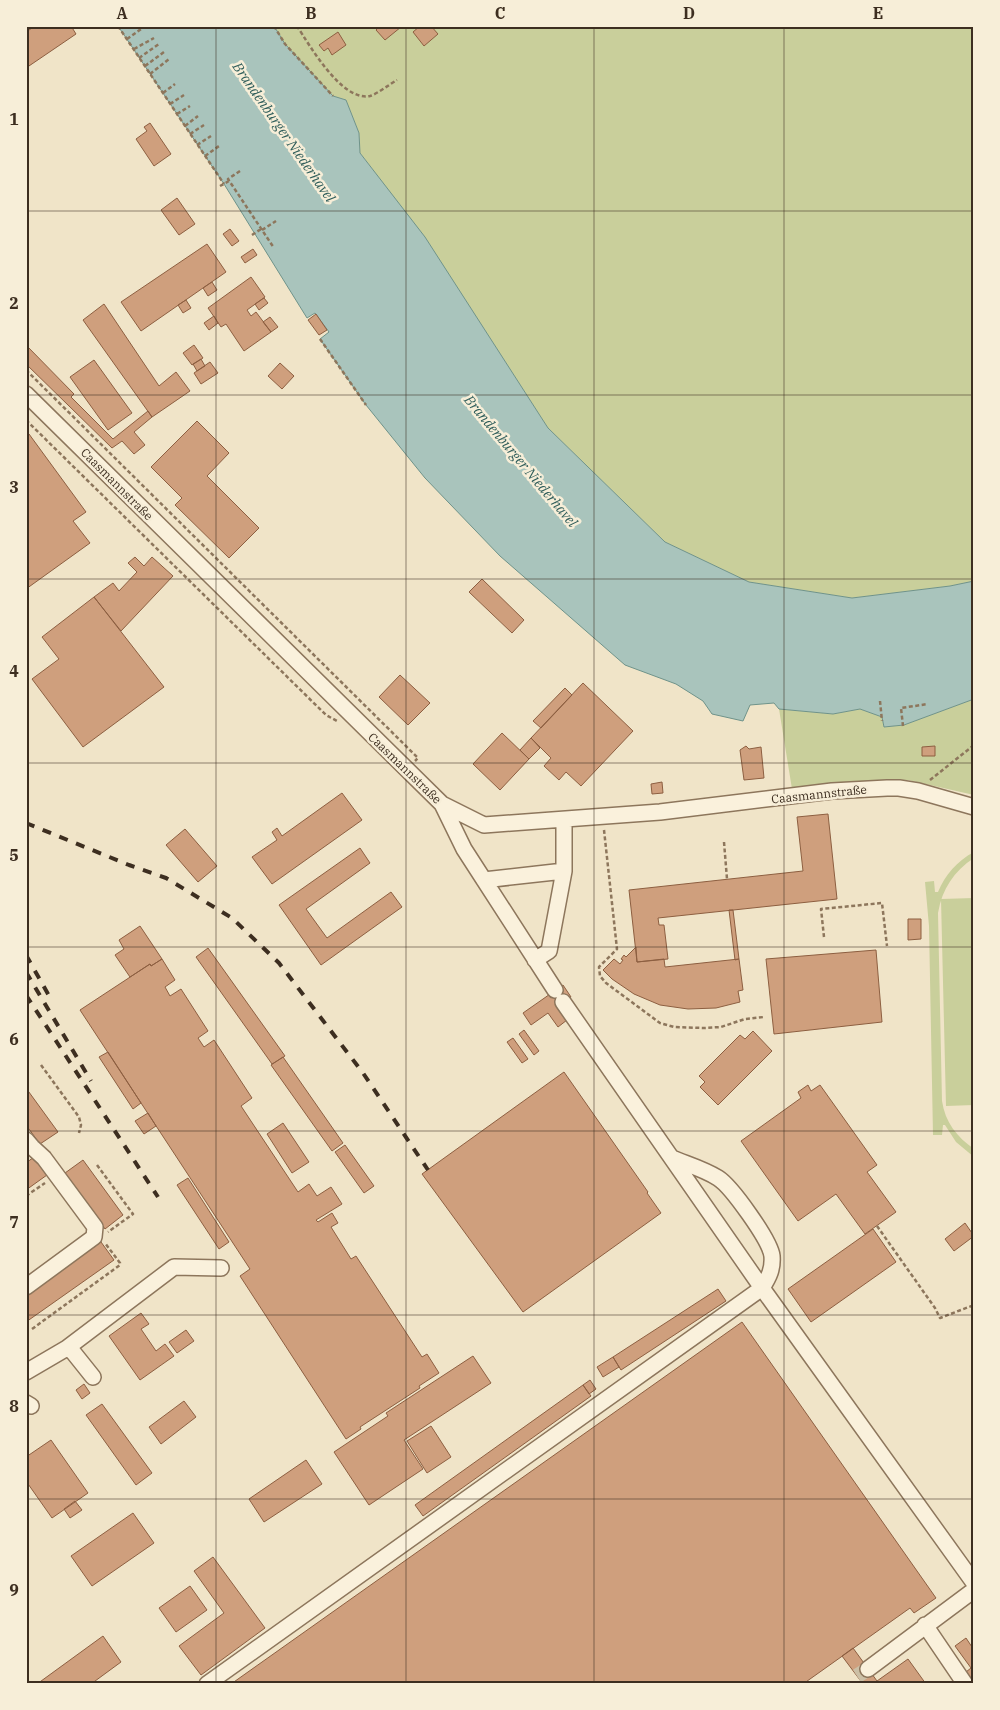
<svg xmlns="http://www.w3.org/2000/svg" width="1000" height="1710" font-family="'IBM Plex Serif',serif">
<rect width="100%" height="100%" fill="#f0e4c8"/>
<!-- green -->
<path fill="#c9cf9b" d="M274 26H974V581L950 586 852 598 749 582 665 542 548 428 425 238 360 153 359 133 346 100 333 96 285 44Z
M974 699V795L908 780 883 781 792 789 779 709 833 714 860 709 882 717 884 727 904 725Z
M974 852V858C954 871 942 889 938 913L942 1101C945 1122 957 1137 974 1149V1157L956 1142 945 1125H943L942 1135H933L929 926 925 882 934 881 935 892H938C945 875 957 861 974 852Z
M974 898V1105L946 1106 941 899Z"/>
<!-- water -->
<path fill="#a9c4bc" stroke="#6f938a" d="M118 26H274L285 44 333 96 346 100 359 133 360 153 425 237 548 428 665 542 749 582 852 598 950 586 974 581V699L904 725 884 727 882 717 860 709 833 714 779 709 774 703 750 705 743 721 712 714 703 701 676 684 625 665 500 556 425 478 366 405 320 339 329 332 315 313 307 318 224 184Z"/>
<!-- building -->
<path fill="#cf9f7d" stroke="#8d5f41" d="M35 26H71L76 34 26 68V32Z
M380 26H400L401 27 385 40 376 30Z
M420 26H431L438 34 424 46 413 32Z
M338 32 346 45 332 55 328 48 324 51 319 45Z
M150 123 171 154 154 166 136 139 147 131 144 127Z
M177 198 195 224 179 235 161 210Z
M230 229 239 241 232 246 223 234Z
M207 244 226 272 141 331 121 302Z
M253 249 257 255 245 263 241 257Z
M251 277 265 297 247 310 251 316 256 312 271 332 244 351 226 324 221 327 208 308Z
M212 282 217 290 208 296 203 288Z
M264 298 268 303 259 310 255 304Z
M186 300 191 308 183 313 178 305Z
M104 304 159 386 176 372 190 391 152 417 83 320Z
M316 314 327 330 319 335 308 320Z
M214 316 218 323 209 330 204 323Z
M270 317 278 327 271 332 263 322Z
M26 345 74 394 71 397 113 439 148 411 152 417 134 432 145 445 134 454 122 441 112 448 26 364Z
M194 345 203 358 192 365 183 353Z
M201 359 205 366 197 371 193 364Z
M94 360 132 413 108 430 70 377Z
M210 362 218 373 201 384 194 373Z
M280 363 294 376 282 389 268 376Z
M197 421 229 453 207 476 259 528 229 558 175 505 182 498 151 467Z
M29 434 86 512 73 521 90 543 26 589V437Z
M135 557 144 566 152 557 173 576 121 631 94 597 113 583 119 591 137 572 128 563Z
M482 579 524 620 512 633 469 592Z
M94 597 164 687 83 747 32 679 59 659 42 637Z
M400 675 430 703 408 725 379 697Z
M583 683 633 731 581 786 566 772 559 780 544 766 551 758 531 738Z
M565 688 572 695 541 728 533 721Z
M502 733 529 759 500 790 473 764Z
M531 738 540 748 529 759 520 750Z
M746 746 749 749 761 747 764 778 744 780 740 750Z
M935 746V756H922V747Z
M662 782 663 793 652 794 651 784Z
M342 793 362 820 272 884 252 857 277 840 272 832 277 828 282 836Z
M828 814 837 899 658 918 659 925H664L668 959 637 962 629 890 803 871 797 817Z
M185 829 217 866 198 882 166 845Z
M360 848 370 863 306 909 327 938 391 892 402 907 321 965 279 905Z
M729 910H733L739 959 735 960Z
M908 919H921V939L908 940Z
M140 926 162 959 151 966 150 964 130 977 115 955 124 949 119 940Z
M636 947 637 962 664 959 665 967 739 959 743 990 738 991 740 1002 716 1008 688 1009 660 1005 634 994 612 979 603 970 614 959 620 964 623 960 621 959 624 955 626 957Z
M208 948 285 1056 272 1064 196 957Z
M876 950 882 1022 774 1034 766 959Z
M162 959 175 980 165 987 170 996 181 989 208 1031 198 1038 204 1047 214 1040 252 1098 241 1106 298 1192 309 1184 317 1196 331 1187 342 1204 316 1220 318 1222 332 1213 338 1223 331 1227 351 1259 356 1256 422 1357 427 1354 439 1373 419 1386 420 1388 360 1427 361 1429 346 1439 240 1276 250 1269 80 1010 150 964 151 966Z
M563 985 571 997 557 1007 567 1020 558 1027 548 1013 531 1025 523 1013Z
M524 1030 539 1051 534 1055 519 1034Z
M753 1031 772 1051 718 1105 700 1087 705 1082 699 1076 740 1035 745 1039Z
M513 1038 528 1059 522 1063 507 1042Z
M108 1052 141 1103 133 1109 99 1057Z
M283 1057 343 1143 332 1151 271 1065Z
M564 1072 648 1192 647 1193 661 1213 523 1312 422 1174Z
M808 1085 811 1091 820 1085 877 1165 867 1172 896 1212 865 1234 836 1194 798 1221 741 1141 801 1098 798 1092Z
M26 1088 58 1132 40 1144 26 1125Z
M148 1113 156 1126 144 1134 135 1121Z
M283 1123 309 1162 292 1173 267 1134Z
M345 1145 374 1186 364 1193 335 1152Z
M34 1157 47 1175 26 1190V1163Z
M83 1160 123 1215 105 1229 65 1173Z
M188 1178 229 1242 219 1249 177 1185Z
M965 1223 974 1236 954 1251 945 1239Z
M873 1229 896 1262 811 1322 788 1289Z
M101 1242 114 1260 26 1322V1295Z
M718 1289 726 1301 621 1370 613 1357Z
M141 1313 149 1324 141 1329 156 1351 165 1344 174 1356 140 1380 109 1336Z
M742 1322 936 1598 914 1613 910 1608 803 1684H231Z
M186 1330 194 1341 177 1353 169 1342Z
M473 1356 491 1383 404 1440 423 1469 369 1505 334 1452 388 1416 386 1413Z
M613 1357 619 1367 603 1377 597 1367Z
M590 1380 596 1389 589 1394 583 1385Z
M84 1384 90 1393 82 1399 76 1390Z
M583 1385 591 1396 423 1516 415 1505Z
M184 1401 196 1417 161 1444 149 1427Z
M102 1404 152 1473 136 1485 86 1415Z
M431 1426 451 1457 427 1473 407 1441Z
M51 1440 88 1493 52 1518 26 1481V1457Z
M306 1460 322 1484 264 1522 249 1499Z
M75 1501 82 1510 70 1518 64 1509Z
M133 1513 154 1543 92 1586 71 1556Z
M213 1557 265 1628 201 1675 179 1646 224 1613 194 1571Z
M190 1586 207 1610 176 1632 159 1608Z
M103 1636 121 1662 91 1684H37Z
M966 1638 974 1650V1682L966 1672 971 1668 955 1646Z
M853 1648 877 1681 873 1684H863L842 1656Z
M908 1659 926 1684H873L877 1681Z"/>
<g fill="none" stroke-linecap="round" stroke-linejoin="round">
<!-- minor-tunnel -->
<path stroke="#ccc0a6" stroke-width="15" stroke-dasharray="15 8" stroke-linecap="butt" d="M857 1676 868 1669"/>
<defs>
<path id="minor" d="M26 394 442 804 484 825 660 812 832 791 887 788H899L918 791 974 807
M442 804 464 849 555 990
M484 880 564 871V820
M535 960 549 951 564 871
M563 1002 762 1288 974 1583
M26 1140 32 1147 44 1158 95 1227 94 1237 26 1287
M67 1348 174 1267 221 1268
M26 1372 67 1348 73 1352 93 1377
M26 1403 31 1406
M925 1625 965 1684
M868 1669 974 1590
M207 1684 762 1288C769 1277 773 1269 772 1256 770 1240 731 1186 718 1178 704 1169 686 1164 672 1158"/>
</defs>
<!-- minor casing -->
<use href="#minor" stroke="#8d765c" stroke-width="18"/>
<!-- path -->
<path stroke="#8d765c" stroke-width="2.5" stroke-dasharray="4 2.5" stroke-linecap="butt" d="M118 26 224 184
M274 26 285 44 333 96
M297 26C310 46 342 102 370 96 377 94 390 84 397 80
M127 39 141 29
M134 49 154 38
M139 58 159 44
M145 66 164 52
M150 74 169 59
M163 93 175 84
M170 104 184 95
M177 114 190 106
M185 126 198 116
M190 134 204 125
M197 145 211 136
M205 156 219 146
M240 171 228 179 274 248
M220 186 229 181
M262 230 276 221
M252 235 261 229
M320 339 366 405
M26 370 418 758 415 761
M26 420 326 715 337 721
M880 701 882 721
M903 726 901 708 928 704
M930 780 974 745
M604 830 617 949 599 967 600 976 606 983 660 1023 674 1027 704 1028 721 1027 745 1019 764 1017
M724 842 727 879
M824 937 821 909 882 903 887 946
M41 1065 79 1117 81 1125 79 1133
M97 1165 133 1214 108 1232
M26 1196 45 1183
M877 1226 935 1308 940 1318 974 1305
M32 1329 120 1265V1263L105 1243"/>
<!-- minor -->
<use href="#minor" stroke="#faf1dc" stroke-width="15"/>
<!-- rail -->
<path stroke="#3d2e20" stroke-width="4" stroke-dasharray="9 9" stroke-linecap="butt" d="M26 823 129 865 166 878 232 918 279 963 363 1073 428 1170
M26 955 52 1001
M26 972 91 1081
M26 995 158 1197"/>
</g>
<!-- grid -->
<path fill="none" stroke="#3d2e20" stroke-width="1" stroke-opacity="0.55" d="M216 26V1684M406 26V1684M594 26V1684M784 26V1684M26 211H974M26 395H974M26 579H974M26 763H974M26 947H974M26 1131H974M26 1315H974M26 1499H974"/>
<g text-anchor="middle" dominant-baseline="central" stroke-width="5" stroke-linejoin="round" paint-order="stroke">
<!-- street labels -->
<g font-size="12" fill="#3d2e20" stroke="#f7eed8">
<text transform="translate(117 484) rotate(45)">Caasmannstraße</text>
<text transform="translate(405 768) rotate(44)">Caasmannstraße</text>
<text transform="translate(819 794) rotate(-6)">Caasmannstraße</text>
</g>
<!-- water labels -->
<g font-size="14" font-style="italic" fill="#2f5d5a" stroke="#f7eed8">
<text transform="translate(284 132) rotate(55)">Brandenburger Niederhavel</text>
<text transform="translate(521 461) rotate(50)">Brandenburger Niederhavel</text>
</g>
</g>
<!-- border -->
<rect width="1000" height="1710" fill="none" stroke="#f7eed8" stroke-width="55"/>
<rect x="28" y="28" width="944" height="1654" fill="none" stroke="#3d2e20" stroke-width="2"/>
<g font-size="16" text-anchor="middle" font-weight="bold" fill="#3d2e20">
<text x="122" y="19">A</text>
<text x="311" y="19">B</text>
<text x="500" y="19">C</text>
<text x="689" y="19">D</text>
<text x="878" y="19">E</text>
<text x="14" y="125">1</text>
<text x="14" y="309">2</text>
<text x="14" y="493">3</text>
<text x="14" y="677">4</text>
<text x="14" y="861">5</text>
<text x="14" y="1045">6</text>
<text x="14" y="1228">7</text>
<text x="14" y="1412">8</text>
<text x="14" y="1596">9</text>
</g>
</svg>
